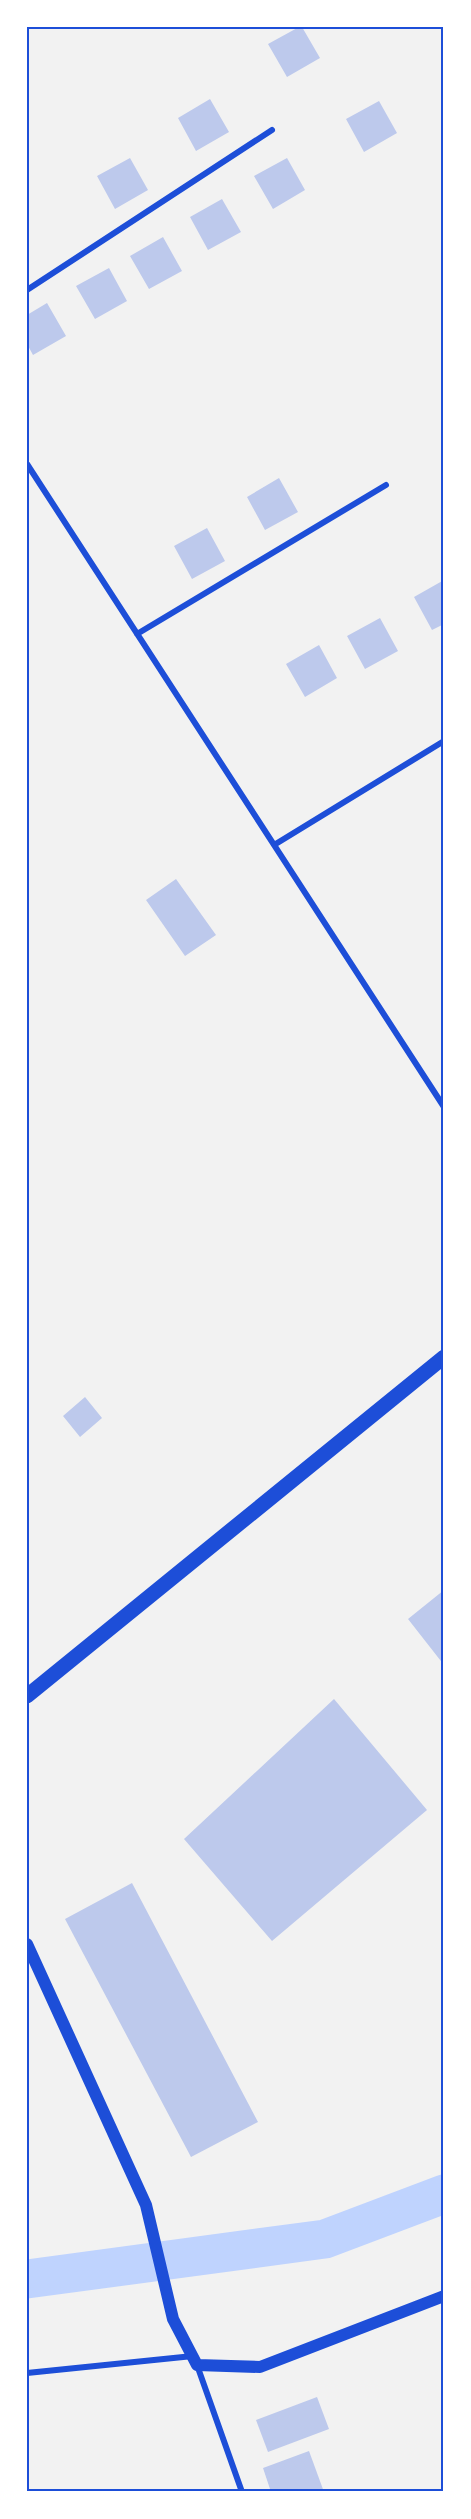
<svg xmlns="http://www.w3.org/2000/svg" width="471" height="2519" font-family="'Archivo Narrow',sans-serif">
<rect width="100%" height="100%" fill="#f2f2f2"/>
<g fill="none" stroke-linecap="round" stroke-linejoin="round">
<!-- canal -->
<path stroke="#bfd3fe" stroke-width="39" d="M27 2279 325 2239 444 2194"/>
</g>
<!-- building -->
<path fill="#bdc9ec" d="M299 27H302L320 58 287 77 268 44Z
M210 99 229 132 196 151 178 118Z
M379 101 397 133 364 152 346 119Z
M130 158 148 190 115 209 97 176Z
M287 158 305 190 273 209 254 176Z
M222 199 241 232 208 250 190 217Z
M163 237 182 271 149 289 130 256Z
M109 268 127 301 95 319 76 286Z
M47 303 66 336 33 355 27 344V315Z
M279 478 298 512 265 530 247 497Z
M207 528 225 561 192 579 174 546Z
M444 580V624L432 630 414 597Z
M380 618 398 651 365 669 347 636Z
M319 645 337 678 305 697 286 664Z
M176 879 216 935 185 956 146 900Z
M85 1397 102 1418 80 1437 63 1416Z
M444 1590V1665L408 1619Z
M334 1699 427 1810 272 1941 184 1839Z
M132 1883 258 2122 191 2157 65 1919Z
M317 2397 329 2429 268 2452 256 2420Z
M309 2451 324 2492H271L263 2468Z"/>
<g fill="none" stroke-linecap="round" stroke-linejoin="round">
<!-- minor -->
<path stroke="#1d4ed8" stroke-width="6" d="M27 290 272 130
M27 464 444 1107
M137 634 386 485
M274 845 444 741
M197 2365 242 2492
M27 2373 193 2356"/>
<!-- secondary -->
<path stroke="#1d4ed8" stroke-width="12" d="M27 1944 146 2205 173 2319 197 2365 260 2367 444 2296"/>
<!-- primary -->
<path stroke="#1d4ed8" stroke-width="15" d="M27 1696 444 1357"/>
</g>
<!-- border -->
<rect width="471" height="2519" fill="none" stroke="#ffffff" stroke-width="57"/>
<rect x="28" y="28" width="414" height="2462" fill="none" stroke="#1d4ed8" stroke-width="2"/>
</svg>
